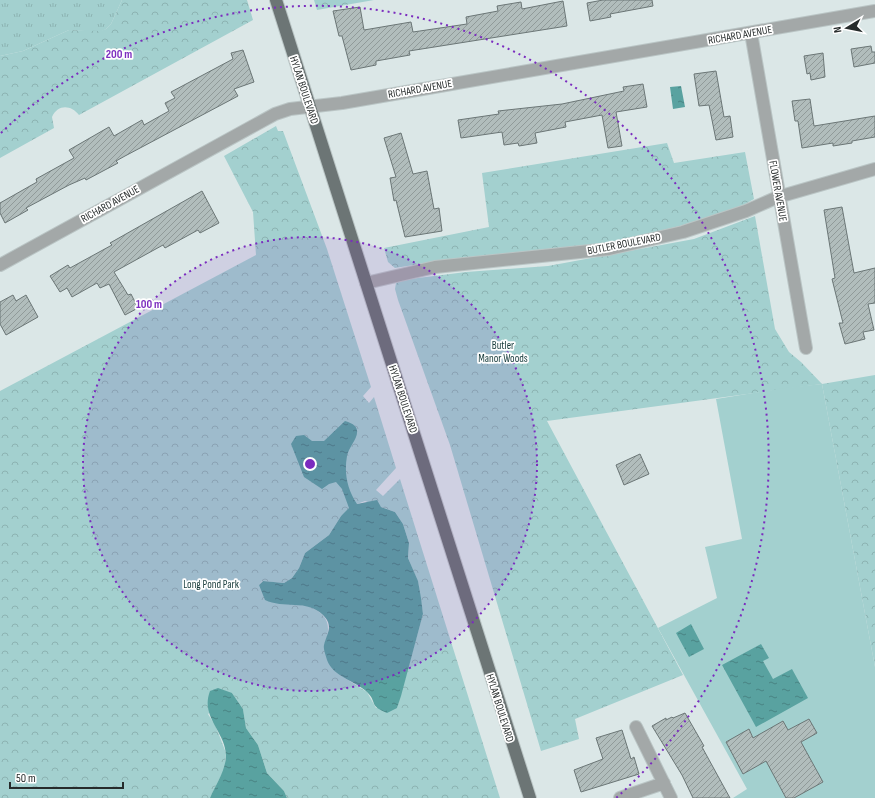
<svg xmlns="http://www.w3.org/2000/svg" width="875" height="798" font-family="'Sofia Sans Condensed',sans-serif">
<defs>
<pattern id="grass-tufts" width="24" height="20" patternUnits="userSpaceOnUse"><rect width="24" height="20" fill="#a3d0cf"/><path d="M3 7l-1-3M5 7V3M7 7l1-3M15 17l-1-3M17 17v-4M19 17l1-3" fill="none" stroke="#8cb3b2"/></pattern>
<pattern id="forest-crowns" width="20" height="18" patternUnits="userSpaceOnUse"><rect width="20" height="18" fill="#a3d0cf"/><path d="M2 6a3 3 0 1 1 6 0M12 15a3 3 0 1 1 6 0" fill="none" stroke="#8cb3b2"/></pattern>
<pattern id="water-ripples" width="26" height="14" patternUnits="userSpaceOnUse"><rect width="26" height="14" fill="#59a2a0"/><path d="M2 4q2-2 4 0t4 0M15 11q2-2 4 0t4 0" fill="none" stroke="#498483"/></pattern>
<pattern id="building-hatch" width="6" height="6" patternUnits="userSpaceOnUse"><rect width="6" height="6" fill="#b1bdbc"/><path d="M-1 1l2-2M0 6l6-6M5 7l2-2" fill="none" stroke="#909a99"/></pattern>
</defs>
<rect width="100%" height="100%" fill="#dbe7e7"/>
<!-- grass -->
<path fill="url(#grass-tufts)" d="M0 0H122L111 24 106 29 100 32 69 30 23 51 0 56Z"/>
<!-- forest -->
<path fill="url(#forest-crowns)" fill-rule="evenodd" d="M122 0H247L253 20 79 115C71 105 58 104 52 117L54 128 0 158V56L23 51 69 30 100 31 106 29 111 24Z
M314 0H374L317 10Z
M276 126 278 131H283L327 249 371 387 363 396 369 403 374 397 396 468 376 490 383 496 400 479 500 798H287L284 791 267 773 258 745 246 728 243 709 232 693 208 714 216 727 226 753 225 768 210 798H0V391L256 255 253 212 224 156ZM365 501 395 512 403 524 409 543 408 558 418 582 423 614 397 708H376L367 692 340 675 324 646C332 627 329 613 307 606 303 605 298 605 294 604 283 601 270 591 259 585L262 581 284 583 292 578 299 568 305 553 329 535 341 516 357 504Z
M667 143 674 163 745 152 754 199 740 207 680 226 615 242 426 263 395 268 388 262 384 248 489 227 482 173Z
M755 216 775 329 789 352 801 362 822 384 875 375V667L822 384 547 421 683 675 575 719 579 739 541 751 450 445 398 300 395 289 396 283 402 280 466 272 548 266 694 239Z"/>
<!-- garden -->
<path fill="#a3d0cf" d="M822 384 875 667V798H733L747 789 658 628 717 598 705 547 742 539 716 399 785 388Z"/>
<!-- water -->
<path fill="url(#water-ripples)" d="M681 86 685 107 673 109 670 87Z
M345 421C370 428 349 444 347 456 344 473 347 489 357 504L377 500 381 507 395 512 403 524 409 543 408 558 418 581 421 598 423 614 401 696 397 708 387 713C368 705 378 703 367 692 356 681 333 677 327 660 326 656 323 649 324 645 327 633 334 626 323 615 307 599 283 609 265 600L259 585 263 581 284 583 292 578 299 568 305 553 329 535 341 516 349 508 342 489 336 482 329 484 322 489 304 477 291 444 296 436 304 435 312 441H324Z
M691 624 704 649 689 657 676 633Z
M761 644 769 658 763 661 773 679 792 669 808 698 756 727 722 665Z
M218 688 232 693 243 709 246 728 258 745 267 773 284 791 287 798H210C216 784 226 770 226 755 225 731 200 717 210 691Z"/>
<!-- building -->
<path fill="url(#building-hatch)" stroke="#6b7676" d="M603 0H652L653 6 610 14 611 17 590 21 587 3Z
M563 1 567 26 409 51 410 55 376 61V65L351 70 342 36H339L333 11 360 7 364 30 411 22 413 32 467 24 466 17 498 11 497 6 521 2 522 9Z
M871 46 872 52H875V63L854 67 851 49Z
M243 50 254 82 234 89 238 96 125 156 116 161 118 163 86 180 85 178 69 185 26 208 28 210 5 223 0 213V203L37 182 36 179 74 158 69 150 109 127 114 136 142 120 144 125 169 111 165 103 175 98 171 92 233 59 231 53Z
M823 53 825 77 811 80 810 73 807 74 804 56Z
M716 71 724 117 730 116 733 137 716 140 709 105 699 106 694 74Z
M643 84 647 107 616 112 622 146 608 148 602 115 565 122 566 127 535 133 537 143 519 146 518 143 504 145 502 132 461 138 458 120 499 114 498 111 562 104 624 91 623 87Z
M810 99 814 126 875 116V137L852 141V143L833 146V143L802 148 798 121H795L792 101Z
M401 133 413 174 427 171 434 209 439 208 442 231 405 237 396 200 394 201 390 178 396 177 384 138Z
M202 191 219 223 200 233 198 230 165 248 163 245 114 272 128 295 131 294 138 308 125 315 109 284 100 288 97 283 72 297 67 288 60 292 50 276 68 265 70 268 112 245 110 243Z
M842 207 854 273 875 268V303L868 304 874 330 863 332 865 339 845 344 839 323H843L832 279 835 278 824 210Z
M13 295 16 301 26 295 38 317 6 335 0 324V302Z
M640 454 649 474 624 485 616 465Z
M685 713 704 746 702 747 730 798H693L682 775 652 726 666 718V720L672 717 673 718Z
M809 719 817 733 801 742 823 782 794 798H786L766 761 743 774 726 742 749 729 753 738 783 721 788 730Z
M622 730 631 759 634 757 639 774 581 792 574 770 603 759 596 738Z"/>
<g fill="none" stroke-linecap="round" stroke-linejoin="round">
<defs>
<path id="minor" d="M751 33 806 348
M0 265 275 114 290 109 342 103 875 11
M366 283 435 267 609 249 683 232 746 211 778 197 875 169
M636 727 671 798
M620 798 664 783"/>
<path id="major" d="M276 0 530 798"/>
</defs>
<!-- minor casing -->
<use href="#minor" stroke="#bac5c5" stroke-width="14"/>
<!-- major casing -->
<use href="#major" stroke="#bac5c5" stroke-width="14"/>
<!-- minor -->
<use href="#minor" stroke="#a3a8a8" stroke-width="12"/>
<!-- major -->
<use href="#major" stroke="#6c7575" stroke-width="12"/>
</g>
<!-- distance rings -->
<circle cx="310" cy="464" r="227" fill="#7b2cbf" fill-opacity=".12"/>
<g fill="none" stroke="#7b2cbf" stroke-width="2" stroke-dasharray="2 4">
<circle cx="310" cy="464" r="227"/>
<path d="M1 133A453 453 0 1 1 616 798"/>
</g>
<g text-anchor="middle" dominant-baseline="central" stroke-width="3.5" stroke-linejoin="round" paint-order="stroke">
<!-- street labels -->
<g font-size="11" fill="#262b2b" stroke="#fff">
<text transform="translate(740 35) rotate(-10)">RICHARD AVENUE</text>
<text transform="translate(420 89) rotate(-10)">RICHARD AVENUE</text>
<text transform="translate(304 90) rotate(72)">HYLAN BOULEVARD</text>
<text transform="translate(778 191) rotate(80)">FLOWER AVENUE</text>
<text transform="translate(110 204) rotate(-29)">RICHARD AVENUE</text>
<text transform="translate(624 244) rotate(-11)">BUTLER BOULEVARD</text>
<text transform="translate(403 399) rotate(72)">HYLAN BOULEVARD</text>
<text transform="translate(500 708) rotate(73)">HYLAN BOULEVARD</text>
</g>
<!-- park labels -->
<g font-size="11" fill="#183c3c" stroke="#fff">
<text x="503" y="345">Butler<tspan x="503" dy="13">Manor Woods</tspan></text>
<text x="211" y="584">Long Pond Park</text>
</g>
</g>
<circle cx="310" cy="464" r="6" fill="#7b2cbf" stroke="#fff" stroke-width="2"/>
<g font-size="12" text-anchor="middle" font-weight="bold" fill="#7b2cbf" stroke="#fff" stroke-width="3.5" stroke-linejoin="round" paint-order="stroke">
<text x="119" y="58">200 m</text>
<text x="149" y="308">100 m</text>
</g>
<!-- north arrow -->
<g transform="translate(847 28) rotate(260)" stroke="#ffffff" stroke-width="3" paint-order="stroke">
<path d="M0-3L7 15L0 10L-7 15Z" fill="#262b2b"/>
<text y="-6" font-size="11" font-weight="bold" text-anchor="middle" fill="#262b2b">N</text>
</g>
<!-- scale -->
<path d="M10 782v6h113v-6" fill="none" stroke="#262b2b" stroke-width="2"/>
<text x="16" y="782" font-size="12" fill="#262b2b" stroke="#ffffff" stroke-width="3" paint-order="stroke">50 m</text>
</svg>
